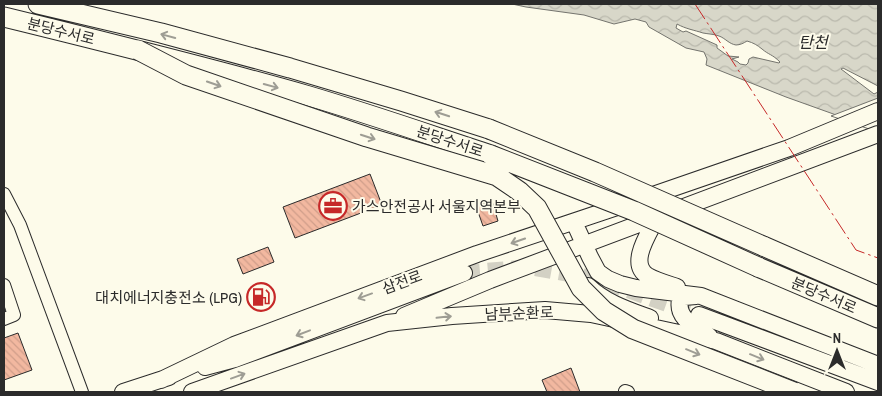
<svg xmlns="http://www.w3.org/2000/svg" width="882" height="396" font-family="'Archivo Narrow','Noto Sans KR',sans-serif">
<defs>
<pattern id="water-waves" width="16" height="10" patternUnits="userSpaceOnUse" patternTransform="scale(1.25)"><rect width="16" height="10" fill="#d8d7c9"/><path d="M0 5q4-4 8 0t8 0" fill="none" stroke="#bab9ad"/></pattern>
<pattern id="building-back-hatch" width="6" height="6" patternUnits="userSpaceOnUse" patternTransform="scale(1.25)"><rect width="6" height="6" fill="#f2b8a0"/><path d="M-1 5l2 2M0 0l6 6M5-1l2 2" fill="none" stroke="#d09e8a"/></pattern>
</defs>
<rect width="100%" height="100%" fill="#fdfbea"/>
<!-- water -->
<path fill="url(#water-waves)" stroke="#74746e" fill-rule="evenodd" d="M512 4H878V86L843 68 841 69 874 94 878 92V130L786 97 706 65 707 59 704 52 686 48 649 27 646 22 635 19 614 24 584 15 526 7ZM677 24C686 29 694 30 703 33 708 34 714 34 719 36 725 38 729 44 736 45 740 45 744 43 747 41 754 43 757 45 762 49 769 55 772 54 780 62L779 63 753 57 749 59 748 63 746 65 740 64 738 62 732 59 739 57 728 56 717 48V45L686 31 683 32 676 28Z"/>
<!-- pier -->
<path fill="#fdfbea" stroke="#74746e" d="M878 98V132L831 116Z"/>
<!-- building -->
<path fill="url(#building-back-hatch)" stroke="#2b2b2b" d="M370 174 382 205 295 238 283 207Z
M492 201 498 221 483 226 476 206Z
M268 247 274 262 243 274 237 259Z
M18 333 32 370 4 380V338Z
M571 368 580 392H547L542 380Z"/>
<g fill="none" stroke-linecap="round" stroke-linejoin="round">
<!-- major-tunnel -->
<path stroke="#d3d1c4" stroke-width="16" stroke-dasharray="16 8" stroke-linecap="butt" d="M464 273 530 267 597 279 692 313"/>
<defs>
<path id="minor" d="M4 194 20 225 82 392
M4 285 14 315 4 319
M625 391 628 392"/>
<path id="major" d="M657 217C650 232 627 264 648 276 657 281 668 284 677 287
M574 222 590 257 598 272 608 279 620 284 636 288 701 296 878 365
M588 286C606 303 628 310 650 318
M696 296 684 297 680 300C676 319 696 327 709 336
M699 315 878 382
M404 316 490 280 878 134
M205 367 235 359 464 273
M161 380 234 345 477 254 647 197 789 148 878 111
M123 392 169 377
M192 392 387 323 452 316 545 310 591 314 716 341 846 392"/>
<path id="highway" d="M38 4 161 33 290 68 401 101 489 129
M4 17C106 42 208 67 309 96 370 114 430 135 491 155
M763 246 878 296
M758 267 878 318"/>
</defs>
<!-- minor casing -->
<use href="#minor" stroke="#2b2b2b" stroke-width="14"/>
<!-- major casing -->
<use href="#major" stroke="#2b2b2b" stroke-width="18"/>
<!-- highway casing -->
<use href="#highway" stroke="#2b2b2b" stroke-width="21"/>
<!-- minor -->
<use href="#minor" stroke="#fdfbea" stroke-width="12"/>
<!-- major -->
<use href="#major" stroke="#fdfbea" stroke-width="16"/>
<!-- highway -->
<use href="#highway" stroke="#fdfbea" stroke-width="19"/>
<defs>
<path id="highway-bridge" d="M138 50 186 75 367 137 497 176 519 191 537 208 581 288 604 311 633 329 794 392
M489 129 595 172 763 246
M491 155 634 211 758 267"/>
</defs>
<!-- highway-bridge casing -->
<use href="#highway-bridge" stroke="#2b2b2b" stroke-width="21" stroke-linecap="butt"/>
<!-- highway-bridge -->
<use href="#highway-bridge" stroke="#fdfbea" stroke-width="19"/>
<!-- power -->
<path stroke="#c62828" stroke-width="1" stroke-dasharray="18 4 2.5 4" stroke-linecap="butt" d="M695 4 856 250 878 258"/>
</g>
<!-- one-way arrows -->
<defs><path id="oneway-shaft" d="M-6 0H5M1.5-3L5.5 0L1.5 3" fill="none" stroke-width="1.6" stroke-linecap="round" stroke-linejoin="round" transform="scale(1.25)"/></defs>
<g stroke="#9e9d94">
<use href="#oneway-shaft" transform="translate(168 36) rotate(-165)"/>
<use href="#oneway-shaft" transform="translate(214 84) rotate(19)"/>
<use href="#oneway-shaft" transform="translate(271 86) rotate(15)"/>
<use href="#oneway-shaft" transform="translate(442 114) rotate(-162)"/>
<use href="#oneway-shaft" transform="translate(368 137) rotate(18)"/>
<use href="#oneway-shaft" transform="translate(518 241) rotate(161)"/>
<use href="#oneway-shaft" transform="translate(365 296) rotate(160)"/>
<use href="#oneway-shaft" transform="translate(444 317) rotate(-6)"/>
<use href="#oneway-shaft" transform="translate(303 333) rotate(159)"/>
<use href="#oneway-shaft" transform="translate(693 352) rotate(22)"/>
<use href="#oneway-shaft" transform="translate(757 357) rotate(22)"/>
<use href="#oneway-shaft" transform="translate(238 376) rotate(-20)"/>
</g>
<!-- icons -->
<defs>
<symbol id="office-ring" viewBox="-11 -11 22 22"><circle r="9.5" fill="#fdfbea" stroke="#c62828" stroke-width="1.5"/><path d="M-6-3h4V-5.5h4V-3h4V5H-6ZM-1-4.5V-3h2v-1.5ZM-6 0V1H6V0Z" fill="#c62828"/></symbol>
<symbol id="fuel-ring" viewBox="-11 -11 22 22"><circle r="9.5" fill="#fdfbea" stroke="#c62828" stroke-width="1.5"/><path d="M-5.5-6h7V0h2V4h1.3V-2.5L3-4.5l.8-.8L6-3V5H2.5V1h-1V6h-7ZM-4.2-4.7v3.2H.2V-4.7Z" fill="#c62828"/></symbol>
</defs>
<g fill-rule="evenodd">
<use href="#office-ring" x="317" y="190" width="32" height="32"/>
<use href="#fuel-ring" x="245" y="281" width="32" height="32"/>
</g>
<g text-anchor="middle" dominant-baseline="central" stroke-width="4" stroke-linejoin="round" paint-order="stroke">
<!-- street labels -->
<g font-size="15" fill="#2b2b2b" stroke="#fdfbea">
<text transform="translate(61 31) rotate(14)">분당수서로</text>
<text transform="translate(450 141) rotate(18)">분당수서로</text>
<text transform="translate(402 282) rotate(-20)">삼전로</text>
<text transform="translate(824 295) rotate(23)">분당수서로</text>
<text transform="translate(519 313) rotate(-2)">남부순환로</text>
</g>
<!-- poi labels -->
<g font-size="15" fill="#2b2b2b" stroke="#fdfbea" text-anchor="start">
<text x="352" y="206">가스안전공사 서울지역본부</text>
<text x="242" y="297" text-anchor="end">대치에너지충전소 (LPG)</text>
</g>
<!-- water labels -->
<g font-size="16" font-style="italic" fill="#2b2b2b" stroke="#fdfbea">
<text x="813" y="42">탄천</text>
</g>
</g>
<!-- border -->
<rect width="882" height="396" fill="none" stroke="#2b2b2b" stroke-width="10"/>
<!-- north arrow -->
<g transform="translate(837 351)" stroke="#fdfbea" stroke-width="4" paint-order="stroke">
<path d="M0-4L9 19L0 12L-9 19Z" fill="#2b2b2b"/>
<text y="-8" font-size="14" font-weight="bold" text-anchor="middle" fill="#2b2b2b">N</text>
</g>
</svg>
